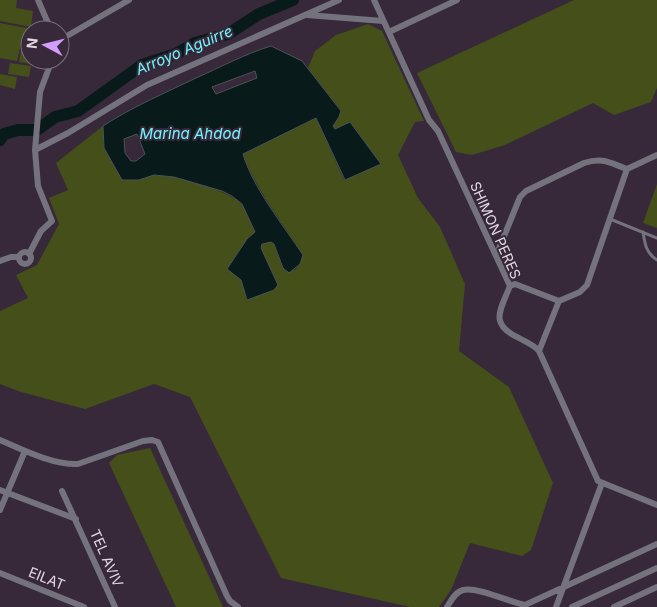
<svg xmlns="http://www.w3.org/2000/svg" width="657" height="607" font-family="Inter,sans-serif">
<rect width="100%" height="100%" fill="#372939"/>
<!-- green -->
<path fill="#444f1a" d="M0 0H17L16 8 33 11 31 27 0 21Z
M574 0H657V88L651 102 614 115 593 103 505 145 472 155 456 152 417 73Z
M0 23 37 30H30V46L21 44 17 61 0 58Z
M368 24 382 31 424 121 415 122 398 155 418 198 440 227 465 284 459 351 509 387 553 483 531 550 522 556 470 543 451 590 439 607H410L281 578 190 397 154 384 85 409 21 392 0 384V311L28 298 16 275 37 265 59 224 49 198 68 190 56 163 103 126 104 148 139 180C144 178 149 175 154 175 170 173 232 192 241 204 247 211 251 223 255 232L247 239 278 285 261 248 262 244 271 242 274 244 283 268 295 270 300 264 303 255C282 222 256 190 243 154L316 118 344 180 381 164 350 122 335 129 333 126 339 117 341 111 308 68 315 51 336 35Z
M21 50 30 52V60H40L39 65 19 62Z
M10 63 31 66 29 77 8 74Z
M0 74 17 77 15 89 0 85Z
M657 184V228L643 223Z
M150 448 223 607H176L109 463 117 455Z"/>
<!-- water -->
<path fill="#091a1b" stroke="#4a5357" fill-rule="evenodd" d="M271 46 302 61 341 111 339 117 333 126 335 129 350 122 381 164 345 180 316 118 243 154C253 188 283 225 303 255L300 264 289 273 283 268 274 244 271 242 262 244 261 248 278 285 274 290 247 300 241 280 227 269 247 239 255 232 242 204 232 196 222 191 174 177 154 175 139 180H122L104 148 103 126C132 107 165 93 196 78 221 67 245 54 271 46ZM255 71 257 78 216 94 212 87ZM137 134 145 154 136 161H131L125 153 124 139Z"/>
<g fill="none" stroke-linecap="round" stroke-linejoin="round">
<!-- river -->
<path stroke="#091a1b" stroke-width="12" d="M0 140 4 134 18 130H37L55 117 78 111 142 65 176 54 195 43 228 34 259 14 293 0"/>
<!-- service -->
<path stroke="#74737d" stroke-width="3" d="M610 219 657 238
M643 232C645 244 646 253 657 260"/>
<!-- minor -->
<path stroke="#74737d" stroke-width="6" d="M38 0 51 30
M374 0 429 120 438 131 510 286C500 311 489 324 519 338 526 342 534 345 539 351L598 481 657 505
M307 15 383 21
M389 32 457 0
M60 40 129 0
M35 150 68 133 147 85 339 0
M19 258a6 6 0 1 1 12 0a6 6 0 1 1-12 0Z
M29 254 41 231 52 221 38 186 35 150 40 92 52 60
M496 256 520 197 526 191 584 163C603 157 610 163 627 169L657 155
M0 261 11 257H19
M510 286 515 284 559 301 580 292 587 285 627 169
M539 351 559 301
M0 440C23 450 53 465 78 464L143 441 152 440 158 442 227 596 230 601 238 607
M0 490 76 519
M62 491 115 607
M0 510 25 451
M0 573 84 607
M447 607C451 601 455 592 463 590 479 587 509 602 525 605L657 544
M556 607 602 483
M572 607 657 568
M614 607 657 587"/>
</g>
<g text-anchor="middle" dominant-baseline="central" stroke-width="4" stroke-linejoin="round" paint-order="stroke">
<!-- street labels -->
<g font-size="14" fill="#e2d8e3" stroke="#372939">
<text transform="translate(496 230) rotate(66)">SHIMON PERES</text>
<text transform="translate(107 558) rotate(66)">TEL AVIV</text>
<text transform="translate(47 578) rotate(22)">EILAT</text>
</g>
<!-- water labels -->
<g font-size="15" font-style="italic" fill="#71f6ff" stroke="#372939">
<text transform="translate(184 50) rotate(-23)">Arroyo Aguirre</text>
<text x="190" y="133">Marina Ahdod</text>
</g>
</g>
<!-- north arrow -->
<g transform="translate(45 45) rotate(277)"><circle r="24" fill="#372939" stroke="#7b6f7d"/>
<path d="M0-4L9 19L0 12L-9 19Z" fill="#d29dfd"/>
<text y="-8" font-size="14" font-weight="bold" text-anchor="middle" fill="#e2d8e3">N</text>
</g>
</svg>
